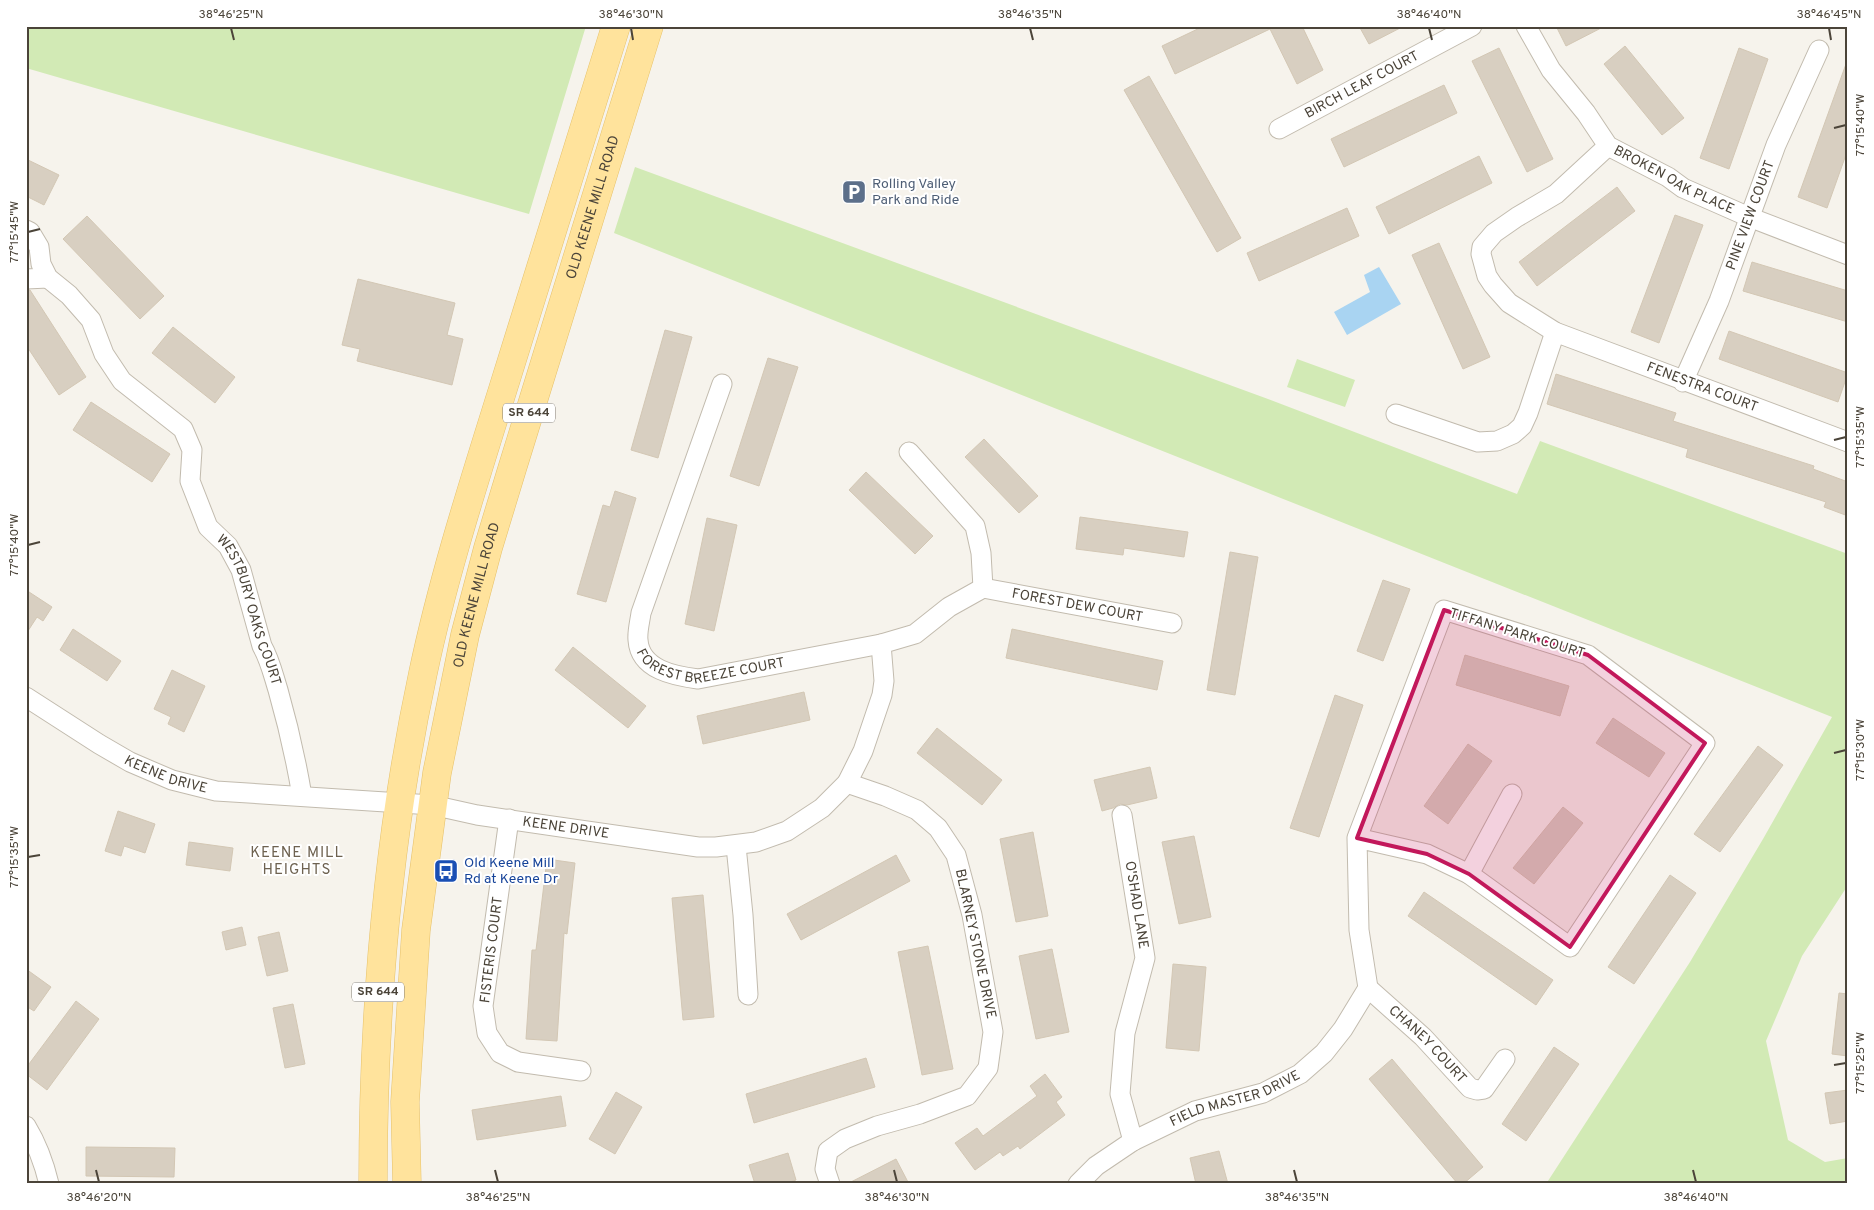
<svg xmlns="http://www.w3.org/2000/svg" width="1874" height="1210" font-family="Overpass,sans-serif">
<rect width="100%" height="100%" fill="#f6f3ec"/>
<!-- green -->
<path fill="#d2eab5" d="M26 26H586L529 214 26 68Z
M635 167 1268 399 1517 494 1540 441 1848 554V885L1802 956 1766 1041 1788 1140 1825 1162 1848 1158V1184H1546L1690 962 1763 839 1832 717 614 233Z
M1297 359 1355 380 1345 407 1287 387Z"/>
<!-- water -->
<path fill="#a9d4f2" d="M1379 267 1401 304 1347 335 1334 312 1370 292 1364 275Z"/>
<!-- building -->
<path fill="#d8cfc1" stroke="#d3c7b4" d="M1204 26H1302L1323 70 1297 84 1270 29 1175 74 1162 46Z
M1359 26H1404L1369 44Z
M1556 26H1605L1566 46Z
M1625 46 1684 118 1662 135 1604 64Z
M1499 48 1553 159 1527 172 1472 61Z
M1739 48 1768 59 1729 169 1700 158Z
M1846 64H1848V149L1827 208 1798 197Z
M1149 76 1241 238 1217 252 1124 90Z
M1444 85 1457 113 1344 167 1331 139Z
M1479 156 1492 183 1389 234 1376 207Z
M26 159 59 175 44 205 26 196Z
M1617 187 1635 211 1537 286 1519 262Z
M1347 208 1359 236 1259 281 1247 253Z
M1675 215 1703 225 1659 343 1631 332Z
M87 216 164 296 140 319 63 239Z
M1439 243 1490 357 1463 369 1412 255Z
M1752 262 1848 291V322L1743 291Z
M358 279 455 303 447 335 463 339 452 385 357 361 360 349 342 345Z
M26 290H30L86 377 59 395 26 345Z
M173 327 235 377 215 403 152 353Z
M665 330 692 337 658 458 631 450Z
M1729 331 1848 373 1838 402 1719 359Z
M768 358 798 367 759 486 730 476Z
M1556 374 1676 413 1673 421 1814 466 1813 469 1848 482V516L1824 507 1826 502 1686 457 1688 449 1547 404Z
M91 402 170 454 152 482 73 430Z
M984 439 1038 496 1019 513 965 457Z
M866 472 933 536 915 554 849 490Z
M615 491 636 498 606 602 577 594 603 505 610 507Z
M1080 517 1188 532 1184 557 1124 548 1123 555 1076 549Z
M707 518 737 525 714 631 685 624Z
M1230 552 1258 557 1235 695 1207 690Z
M1383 580 1410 589 1383 661 1357 651Z
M26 590 52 607 43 621 37 617 26 634Z
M73 629 121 661 107 681 60 650Z
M1012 629 1163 661 1157 690 1006 658Z
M573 647 646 706 628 728 555 670Z
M1465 655 1569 686 1560 716 1456 685Z
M172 670 205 686 184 732 168 724 171 717 154 709Z
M804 692 810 720 703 744 697 716Z
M1335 695 1363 705 1319 837 1290 828Z
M1613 718 1665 753 1649 777 1596 743Z
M937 728 1002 780 982 805 917 753Z
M1468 744 1492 761 1448 824 1424 806Z
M1758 746 1783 765 1720 852 1694 834Z
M1150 767 1157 798 1127 805 1120 804 1113 808 1102 811 1094 780Z
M1563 807 1583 823 1534 884 1513 868Z
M118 811 155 824 145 853 124 846 121 856 105 851Z
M1033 832 1048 916 1016 922 1000 839Z
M1194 836 1211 917 1179 924 1162 842Z
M189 842 233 848 230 871 186 865Z
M896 855 910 881 801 940 787 914Z
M547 859 575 863 567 934 564 933 557 1041 526 1039 532 950H536Z
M1670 875 1696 893 1634 984 1608 967Z
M1424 892 1553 980 1536 1005 1408 916Z
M703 895 714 1017 683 1020 672 898Z
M242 927 246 945 226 950 222 932Z
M279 932 288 971 267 976 258 937Z
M928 946 953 1069 922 1075 898 952Z
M1052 949 1069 1032 1036 1039 1019 956Z
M1173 964 1206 967 1199 1051 1166 1048Z
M26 969 51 987 34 1011 26 1006Z
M1839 993 1848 994V1056L1832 1054Z
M76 1001 99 1019 47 1090 26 1074V1068Z
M293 1004 305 1064 285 1068 273 1008Z
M1554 1047 1579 1064 1526 1141 1502 1124Z
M866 1058 875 1087 754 1123 746 1094Z
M1392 1059 1483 1167 1463 1184H1458L1369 1079Z
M1045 1074 1062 1097 1056 1102 1065 1115 1020 1149 1018 1146 1003 1156 1000 1152 975 1170 955 1143 977 1128 983 1136 1037 1096 1030 1086Z
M1848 1090V1121L1830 1124 1825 1093Z
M616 1092 642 1107 615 1154 589 1139Z
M561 1096 566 1126 477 1140 472 1110Z
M86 1147 175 1148 174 1177 86 1176Z
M1219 1151 1228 1184H1196L1190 1158Z
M788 1153 796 1180 784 1184H755L749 1165Z
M896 1159 909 1184H847Z"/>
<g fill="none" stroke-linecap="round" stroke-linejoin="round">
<defs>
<g id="street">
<path id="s1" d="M1526 26 1551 70 1586 113 1608 146 1668 177 1683 188 1749 217 1848 255"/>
<path id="s2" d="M1279 129 1472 26"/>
<path id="s3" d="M1608 146 1556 194 1517 217 1494 233 1482 247 1481 254 1487 276 1493 285 1509 303 1555 332 1848 442"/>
<path id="s4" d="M26 230 30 232 39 247 41 264 48 278 69 295 91 320 104 354 122 381 183 429 192 450 190 481 208 527 228 546 241 570 262 646C270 660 273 674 278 690 288 725 296 760 302 796"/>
<path d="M26 279 48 278"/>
<path id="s5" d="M1683 382 1719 301 1776 145 1819 50"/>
<path id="s6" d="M722 384 641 613C640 621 637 632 638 640 640 670 675 676 698 679L881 644"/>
<path d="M1396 414 1478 442 1497 441 1513 434 1522 426 1528 413 1555 332"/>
<path d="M909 452 975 526 981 553 983 588"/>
<path id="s7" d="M983 588 1172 623"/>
<path id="s8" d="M26 697 99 744 130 762 172 780 216 791 432 805 477 815 698 847H716L756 842 787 831 822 808 847 783 863 751 882 695 884 681 881 644 915 634 949 607 983 588"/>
<path id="s9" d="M1122 815 1145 958 1125 1033 1120 1094 1133 1141"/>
<path d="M509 819 483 1006 487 1033 500 1053 518 1062 581 1071"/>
<path d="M1357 838 1427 854 1469 874 1570 947 1705 743 1588 655 1444 610 1357 838 1359 930 1368 988"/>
<path d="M736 846 743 915 748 995"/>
<path d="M1469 874 1512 794"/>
<path id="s10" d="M1368 988 1423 1037 1470 1088 1477 1090 1484 1089 1505 1059"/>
<path d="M26 1126C37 1144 44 1163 49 1184"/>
<path d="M830 1184 825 1169 828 1151 845 1139 877 1126 920 1114 967 1096 988 1068 993 1032 972 915 956 855 938 828 917 810 885 796 847 783"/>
<path id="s11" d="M1078 1184 1096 1166 1133 1141 1195 1111 1263 1093 1300 1074 1324 1053 1343 1029 1368 988"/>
</g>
<g id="primary">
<path d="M373 1184C373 1012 387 841 423 673 443 578 473 485 502 392 540 270 578 148 616 26"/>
<path id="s12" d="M407 1184 405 1102 416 930 437 773 465 635 488 548 512 469 649 26"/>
</g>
</defs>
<!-- street casing -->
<use href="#street" stroke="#c2bbae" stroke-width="21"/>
<!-- primary casing -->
<use href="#primary" stroke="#e6c16a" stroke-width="29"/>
<!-- street -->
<use href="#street" stroke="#fff" stroke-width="19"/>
<!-- primary -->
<use href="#primary" stroke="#ffe39c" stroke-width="28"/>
</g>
<!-- marked area -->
<path fill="#c2185b" fill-opacity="0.2" stroke="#c2185b" stroke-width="4" stroke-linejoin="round" d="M1444 610 1588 655 1705 743 1570 947 1469 874 1427 854 1357 838Z"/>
<!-- ticks -->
<path fill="none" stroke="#4b4439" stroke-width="2" d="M231 28 234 40M631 28 633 40M1030 28 1033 40M1429 28 1432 40M1829 28 1831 40M1834 128 1846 125M28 232 40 229M1834 440 1846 437M28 545 40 542M1834 753 1846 750M28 857 40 855M1834 1065 1846 1063M96 1170 99 1182M495 1170 498 1182M894 1170 897 1182M1294 1170 1297 1182M1693 1170 1696 1182"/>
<!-- icons -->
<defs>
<symbol id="parking-square" viewBox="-11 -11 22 22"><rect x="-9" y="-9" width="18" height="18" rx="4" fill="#5c6f8a" stroke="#fff"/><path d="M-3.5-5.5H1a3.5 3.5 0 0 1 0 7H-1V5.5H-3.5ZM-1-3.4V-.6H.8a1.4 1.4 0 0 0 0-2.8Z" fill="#fff"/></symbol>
<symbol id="bus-square" viewBox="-11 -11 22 22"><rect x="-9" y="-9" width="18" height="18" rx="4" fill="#1a4fb4" stroke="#fff"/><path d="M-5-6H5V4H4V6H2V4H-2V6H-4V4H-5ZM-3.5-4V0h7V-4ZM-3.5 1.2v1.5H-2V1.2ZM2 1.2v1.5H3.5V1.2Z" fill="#fff"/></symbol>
</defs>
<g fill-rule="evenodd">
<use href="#parking-square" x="840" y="178" width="28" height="28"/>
<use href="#bus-square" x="432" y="857" width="28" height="28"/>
</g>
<g text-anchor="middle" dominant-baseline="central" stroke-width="4" stroke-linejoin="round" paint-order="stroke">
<!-- shield labels -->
<g fill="#fff" stroke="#817c74" stroke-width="1">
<rect x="503" y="403.5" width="52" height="19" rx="4"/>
<rect x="352" y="982.5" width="52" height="19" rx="4"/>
</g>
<g font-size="12" font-weight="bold" fill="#4b4439">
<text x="529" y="413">SR 644</text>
<text x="378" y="992">SR 644</text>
</g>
<!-- street labels -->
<g font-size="14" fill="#4b4439" stroke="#fff">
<text stroke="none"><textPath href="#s2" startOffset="94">BIRCH LEAF COURT</textPath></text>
<text stroke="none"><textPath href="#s1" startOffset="220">BROKEN OAK PLACE</textPath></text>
<text stroke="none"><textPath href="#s12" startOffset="1000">OLD KEENE MILL ROAD</textPath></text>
<text stroke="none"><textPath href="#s5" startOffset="180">PINE VIEW COURT</textPath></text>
<text stroke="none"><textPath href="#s3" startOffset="439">FENESTRA COURT</textPath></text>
<text stroke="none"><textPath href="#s12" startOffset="595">OLD KEENE MILL ROAD</textPath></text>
<text stroke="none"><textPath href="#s7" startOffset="96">FOREST DEW COURT</textPath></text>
<text stroke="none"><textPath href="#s4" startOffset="460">WESTBURY OAKS COURT</textPath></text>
<text transform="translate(1517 634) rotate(17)">TIFFANY PARK COURT</text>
<text stroke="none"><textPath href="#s6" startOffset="358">FOREST BREEZE COURT</textPath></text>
<text stroke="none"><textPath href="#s8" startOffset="161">KEENE DRIVE</textPath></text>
<text stroke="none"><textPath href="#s8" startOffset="566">KEENE DRIVE</textPath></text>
<text stroke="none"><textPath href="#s9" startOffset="91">O'SHAD LANE</textPath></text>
<text transform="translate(975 944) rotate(78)">BLARNEY STONE DRIVE</text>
<text transform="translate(492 950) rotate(-83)">FISTERIS COURT</text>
<text stroke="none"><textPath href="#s10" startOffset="82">CHANEY COURT</textPath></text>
<text stroke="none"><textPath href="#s11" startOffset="181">FIELD MASTER DRIVE</textPath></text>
</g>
<!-- service labels -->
<g font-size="14" fill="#4e5e75" stroke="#fff" text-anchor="start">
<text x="872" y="184">Rolling Valley<tspan x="872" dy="16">Park and Ride</tspan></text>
</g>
<!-- transit labels -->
<g font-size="14" fill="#164399" stroke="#fff" text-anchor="start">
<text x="464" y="863">Old Keene Mill<tspan x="464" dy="16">Rd at Keene Dr</tspan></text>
</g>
<!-- neighbourhood labels -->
<g font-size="15" letter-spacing="1" fill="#6e6250" stroke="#fff">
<text x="297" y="853">KEENE MILL<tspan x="297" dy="17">HEIGHTS</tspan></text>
</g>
</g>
<!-- border -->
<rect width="1874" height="1210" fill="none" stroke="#ffffff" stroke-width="55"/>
<rect x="28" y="28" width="1818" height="1154" fill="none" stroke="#4b4439" stroke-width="2"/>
<g font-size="12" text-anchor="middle" fill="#4b4439">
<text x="231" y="18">38°46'25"N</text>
<text x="631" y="18">38°46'30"N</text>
<text x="1030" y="18">38°46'35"N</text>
<text x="1429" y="18">38°46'40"N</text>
<text x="1829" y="18">38°46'45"N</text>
<text transform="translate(1860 125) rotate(-90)" y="4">77°15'40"W</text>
<text transform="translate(14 232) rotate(-90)" y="4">77°15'45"W</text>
<text transform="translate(1860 437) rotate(-90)" y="4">77°15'35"W</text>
<text transform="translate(14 545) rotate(-90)" y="4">77°15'40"W</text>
<text transform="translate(1860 750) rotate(-90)" y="4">77°15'30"W</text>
<text transform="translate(14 857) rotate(-90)" y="4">77°15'35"W</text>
<text transform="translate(1860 1063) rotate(-90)" y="4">77°15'25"W</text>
<text x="99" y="1201">38°46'20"N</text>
<text x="498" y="1201">38°46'25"N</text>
<text x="897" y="1201">38°46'30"N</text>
<text x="1297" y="1201">38°46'35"N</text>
<text x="1696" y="1201">38°46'40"N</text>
</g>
</svg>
